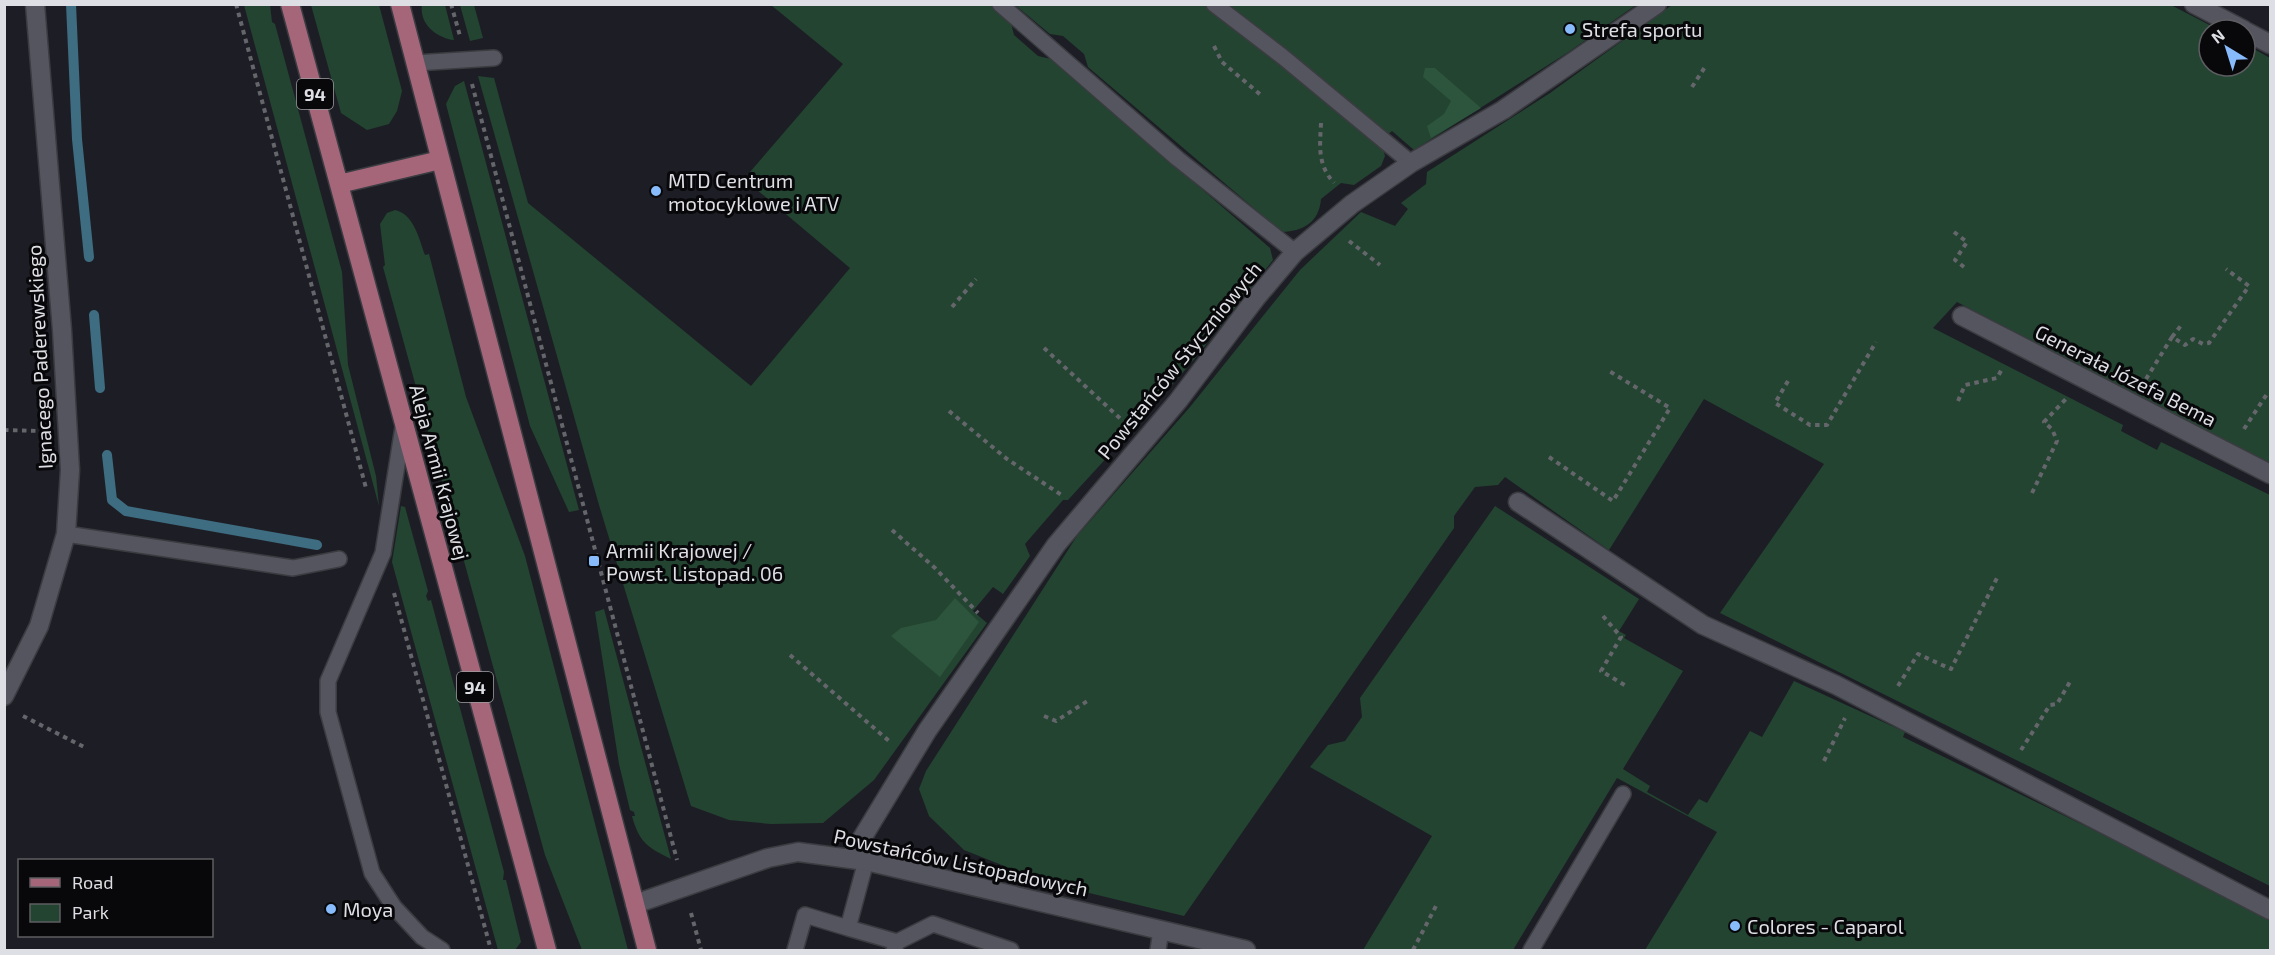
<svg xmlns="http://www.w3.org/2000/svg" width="2275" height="955" font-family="'Exo 2',sans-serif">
<rect width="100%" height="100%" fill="#1d1e25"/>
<!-- green -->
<path fill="#234430" d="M244 5H270L272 22 275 24 342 272 348 365 376 476 379 506Z
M311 5H379L402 91 397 111 389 124 367 130 341 113Z
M422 5H445L454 40C437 38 419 24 422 5Z
M460 5H474L483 38 470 41Z
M771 5H990L1011 23 1014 35 1038 56 1051 59 1270 248 1273 260 1197 356 1140 422 1133 424 1108 449 1111 453 1068 500H1063L1025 544 1030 556 1003 594 993 587 973 611 987 623 874 780 823 823 771 824 729 820 691 806 599 505 478 76 494 78 528 203 751 386 850 268 744 179 843 64Z
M1015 5H1636L1567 53 1414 150 1392 131 1377 143 1383 149 1385 156 1381 166 1354 185 1341 183 1321 199C1319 222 1304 231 1282 232L1088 67 1084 54 1063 36 1050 34Z
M1672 5H2171L2219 30H2209V66H2245V44L2270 58V465L1957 302 1933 328 2123 425 2121 431 2157 450 2161 442 2270 495V886L1720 613 1824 464 1704 399 1609 550 1505 477 1498 485 1475 487 1454 516V528L1184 916 1044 882 964 850 929 816 919 789 926 771 1077 536 1190 407 1300 270 1361 212 1395 226 1408 209 1401 203 1426 184 1427 172 1550 93Z
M464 81 579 510 569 512 530 426 446 104 455 86Z
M395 210C414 214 419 239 425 255L429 254 466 397 525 556 628 950H582L545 855 383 267 385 265 380 224 387 213Z
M401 506 405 507 428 591 426 596 428 601 431 600 504 872 503 880H506L521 942 515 950H498L392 562Z
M1495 506 1639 599 1619 631 1626 635 1624 638 1683 671 1623 769 1650 786 1647 792 1688 815 1699 799 1707 803 1750 731 1762 737 1794 681 1905 732 1903 737 2194 879 2270 920V950H1645L1717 832 1617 778 1513 950H1363L1432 836 1310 767 1328 745 1345 741 1362 717 1360 698Z
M604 609 671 859C647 847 639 842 632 816H635L634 812 630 810 619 764 595 612Z"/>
<!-- forest -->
<path fill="#2d543c" d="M1425 68H1435L1481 108 1431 138 1427 126 1444 114 1451 101 1423 77Z
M955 598 979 622 940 677 891 636 901 628 936 620Z"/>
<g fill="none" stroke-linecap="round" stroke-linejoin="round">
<!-- stream -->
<path stroke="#3e6c81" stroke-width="10" d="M71 4 77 139 89 257
M94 315 100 388
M107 455 112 500 126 511 317 545"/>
<defs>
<path id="service" d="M1000 4 1178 159 1295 252
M1214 4 1283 57 1411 163
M415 63 494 58
M403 427 383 553 328 681V712L372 873 394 907 422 937 442 950
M66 534 293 568 339 559
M866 861 848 928 897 942 894 950
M897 942 933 924 1011 950
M795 950 805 915 848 928
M1158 950 1161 930
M1531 950 1623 794"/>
<path id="minor" d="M2194 4 2244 30
M2245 31 2270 44
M1962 316 2270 474
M1518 502 1703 625 1836 685 2270 910
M4 696 39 626 66 534 70 470 62 330 35 4
M850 858 927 731 1056 545 1178 401 1256 298 1295 252 1352 204 1411 163 1503 110 1657 4
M635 904 768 858 798 852 866 861 1246 950"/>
<path id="primary" d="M290 4 547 950
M400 4 647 950
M339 184 440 160"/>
</defs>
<!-- service casing -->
<use href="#service" stroke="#3b3c41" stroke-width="18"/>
<!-- minor casing -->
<use href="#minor" stroke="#3b3c41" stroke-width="21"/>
<!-- primary casing -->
<use href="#primary" stroke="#3b3c41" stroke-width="21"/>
<!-- path -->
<path stroke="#65666c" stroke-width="4" stroke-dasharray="4.5 4.5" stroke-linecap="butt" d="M236 4 366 488
M451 4 460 36
M1214 46 1222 62 1262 96
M472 84 677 860
M1692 87 1705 67
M1321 123C1320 146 1317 164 1334 183
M1954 232 1967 242 1955 260 1964 267
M1349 241 1380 265
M952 307 976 279
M2172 337 2183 323
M1044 348 1125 423
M2146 379 2172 337 2185 345 2193 339 2203 344 2209 343 2249 286 2226 269
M1788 381 1775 403 1810 425H1827L1876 342
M1958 401 1965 385 1997 378 2003 367
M949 411 1007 459 1063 496
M2244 429 2267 394
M4 430 40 431
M1549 457 1613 501 1670 408 1609 371
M2032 493 2057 441 2052 429 2044 422 2066 399
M892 530 935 568 978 613
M394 593 491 950
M1603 616 1621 637 1601 671 1628 687
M790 655 889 741
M1898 686 1918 654 1951 669 1997 578
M23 716 84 747
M1044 716 1056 721 1089 700
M2021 750 2050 705 2057 704 2071 680
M1824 761 1845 718
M691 913 701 950
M1413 950 1437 904"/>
<!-- service -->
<use href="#service" stroke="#54555e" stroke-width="15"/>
<!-- minor -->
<use href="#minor" stroke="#54555e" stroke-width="18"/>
<!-- primary -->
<use href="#primary" stroke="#a6667a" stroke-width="18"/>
</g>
<!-- markers -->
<g fill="#87bbfb" stroke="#08080b" stroke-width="2">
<circle cx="1570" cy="29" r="6"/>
<circle cx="656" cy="191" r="6"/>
<rect x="588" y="555" width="12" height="12" rx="3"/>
<circle cx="331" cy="909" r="6"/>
<circle cx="1735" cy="926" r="6"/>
</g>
<g text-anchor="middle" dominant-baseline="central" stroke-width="6" stroke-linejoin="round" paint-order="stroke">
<!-- shield labels -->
<g fill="#08080b" stroke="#9e9ea3" stroke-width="1.5">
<rect x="297" y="79" width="36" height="30" rx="4.5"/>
<rect x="457" y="672" width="36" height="30" rx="4.5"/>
</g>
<g font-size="18" font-weight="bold" fill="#dedfe4">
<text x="315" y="94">94</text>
<text x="475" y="687">94</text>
</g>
<!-- poi labels -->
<g font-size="20" fill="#dedfe4" stroke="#08080b" text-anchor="start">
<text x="1582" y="29">Strefa sportu</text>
<text x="668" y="180">MTD Centrum<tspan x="668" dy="23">motocyklowe i ATV</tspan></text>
<text x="606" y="550">Armii Krajowej /<tspan x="606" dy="23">Powst. Listopad. 06</tspan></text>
<text x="343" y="909">Moya</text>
<text x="1747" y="926">Colores - Caparol</text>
</g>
<!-- street labels -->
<g font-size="20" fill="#dedfe4" stroke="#08080b">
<text transform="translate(39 357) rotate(-93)">Ignacego Paderewskiego</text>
<text transform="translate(1179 360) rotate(-51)">Powstańców Styczniowych</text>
<text transform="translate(2126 375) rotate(27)">Generała Józefa Bema</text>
<text transform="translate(440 472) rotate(75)">Aleja Armii Krajowej</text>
<text transform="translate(961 862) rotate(12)">Powstańców Listopadowych</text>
</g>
</g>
<!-- border -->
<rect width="2275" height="955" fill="none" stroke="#dedfe4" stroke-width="12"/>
<!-- legend -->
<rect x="18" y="859" width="195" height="78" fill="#08080b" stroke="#5e5e62" stroke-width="1.5"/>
<rect x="30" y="878" width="30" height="9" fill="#a6667a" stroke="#5e5e62" stroke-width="1.5"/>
<text x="72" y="889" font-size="18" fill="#dedfe4">Road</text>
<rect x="30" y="904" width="30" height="18" fill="#234430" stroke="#5e5e62" stroke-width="1.5"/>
<text x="72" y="919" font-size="18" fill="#dedfe4">Park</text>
<!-- north arrow -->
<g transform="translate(2227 48) rotate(322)"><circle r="28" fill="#08080b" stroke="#5e5e62" stroke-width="1.5"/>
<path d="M0-4.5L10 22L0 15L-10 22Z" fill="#87bbfb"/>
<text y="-9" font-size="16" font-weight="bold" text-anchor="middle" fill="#dedfe4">N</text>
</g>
</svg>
